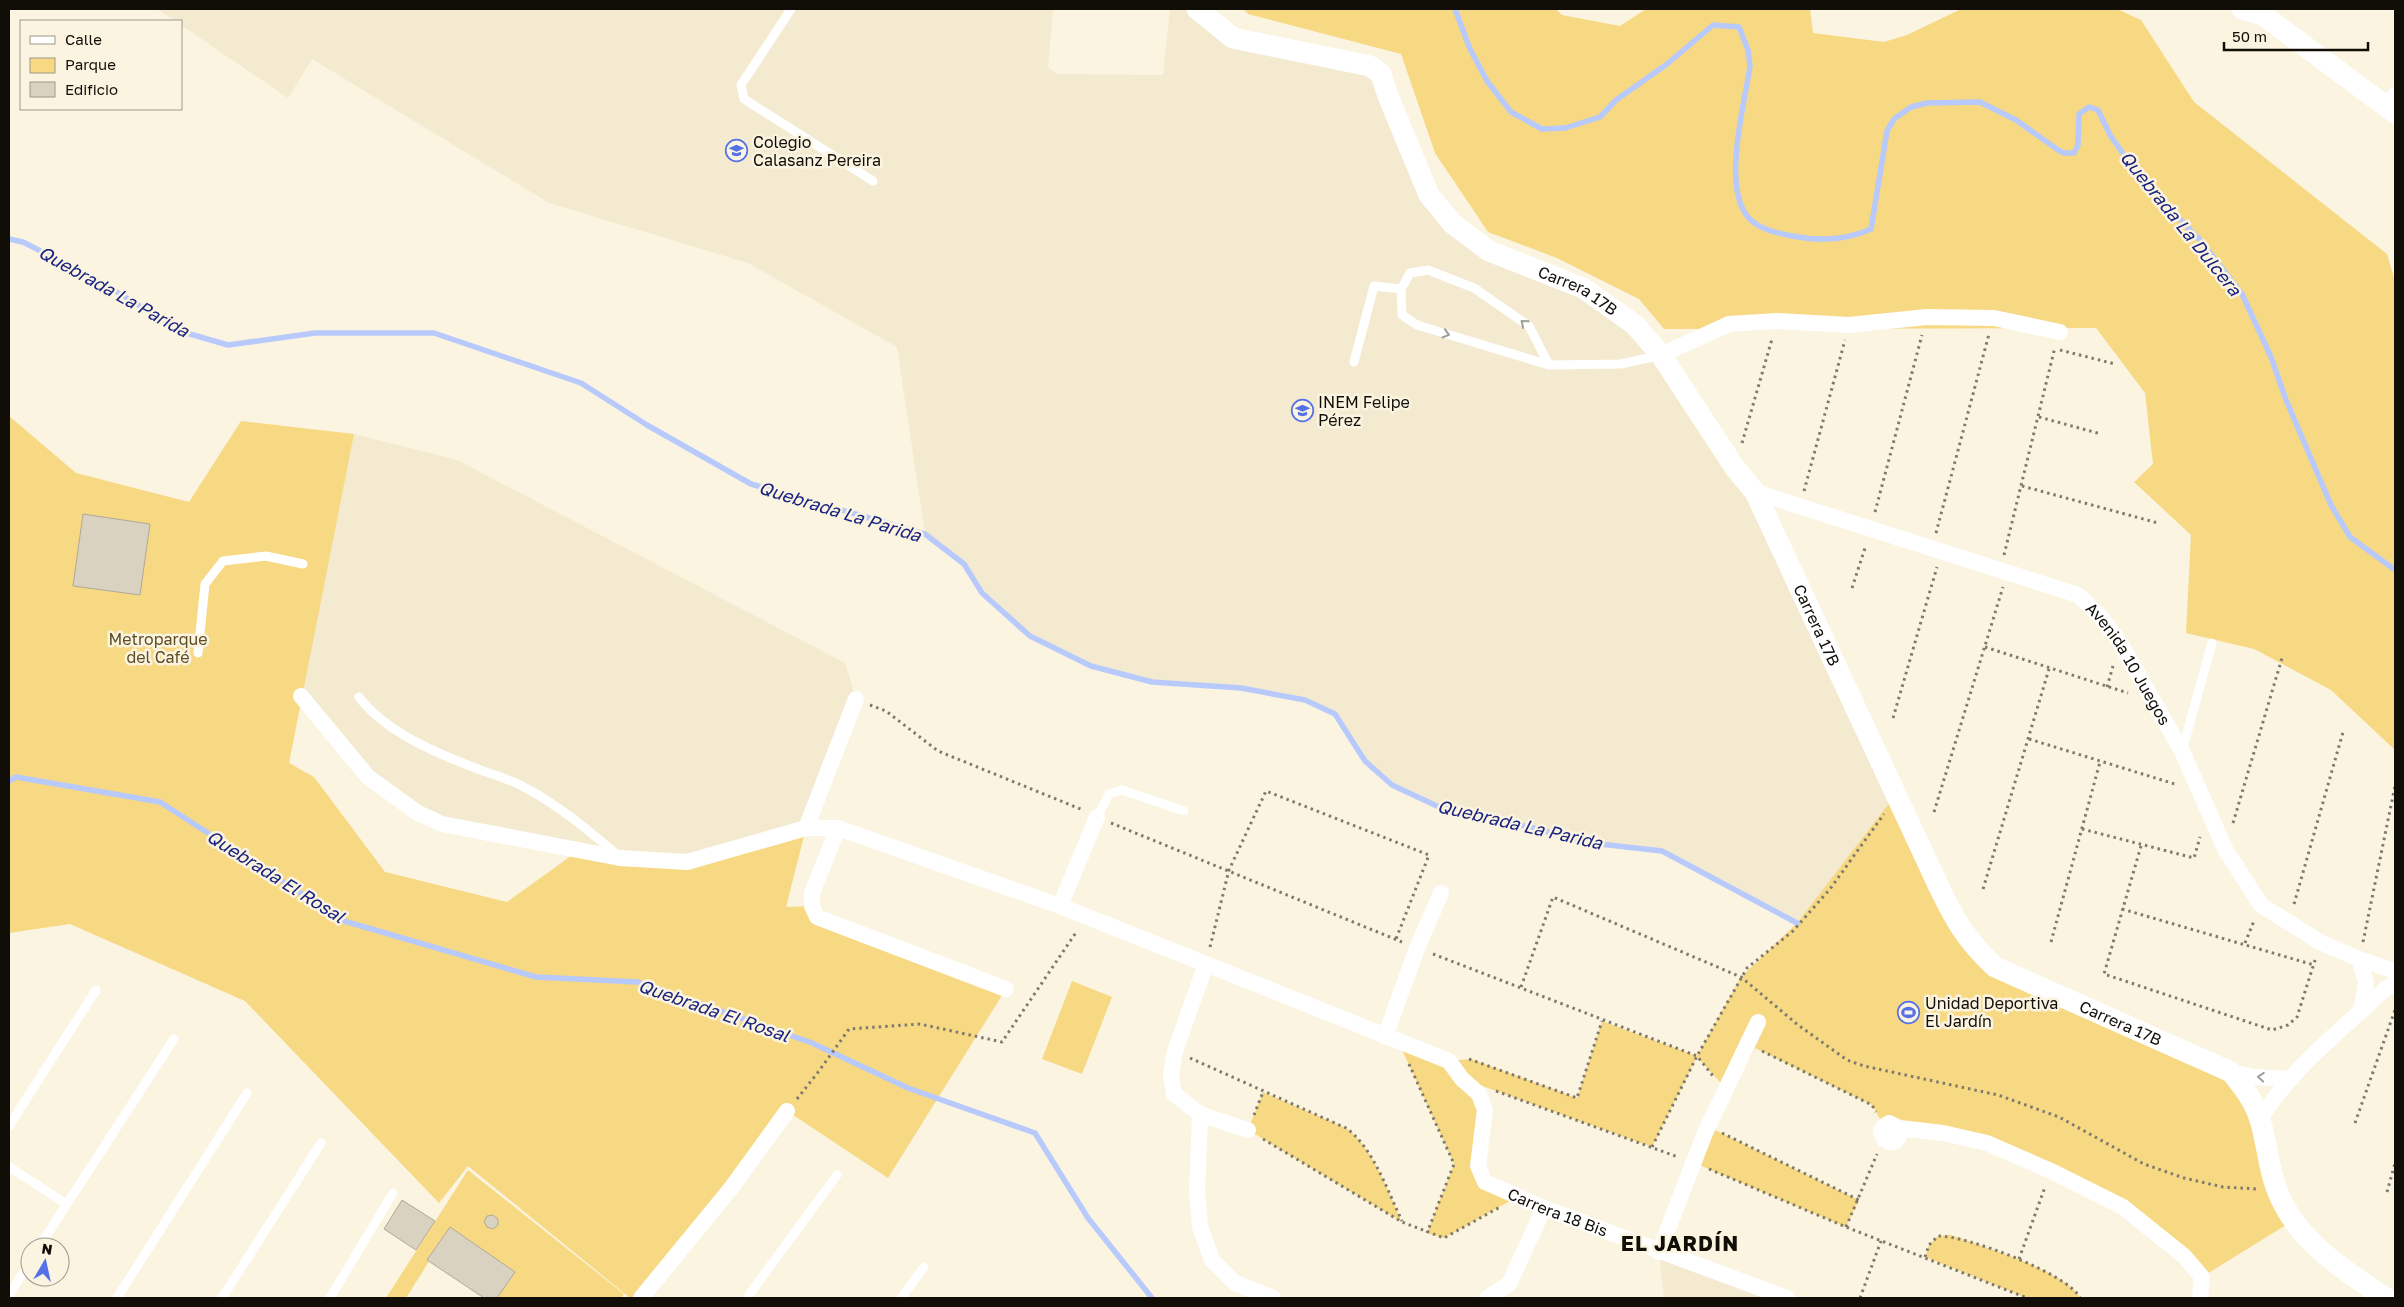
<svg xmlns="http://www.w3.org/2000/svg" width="2404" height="1307" font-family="'Golos Text',sans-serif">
<rect width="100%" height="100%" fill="#fbf4e1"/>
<!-- built -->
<path fill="#f3ead0" d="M157 9H1053L1048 67 1057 74 1163 75 1170 9H1197L1222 31 1370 66 1453 224 1635 325 1735 468 1897 793 1797 923 1662 851 1582 842 1538 829 1439 807 1392 785 1365 761 1335 714 1305 700 1241 688 1152 682 1091 666 1030 636 982 593 964 564 925 534 897 347 748 263 549 203 312 59 288 98 181 25V21H176Z
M354 434 457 460 845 663 856 699 806 828 687 862 442 824 368 777 301 696Z
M1659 1252 1787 1298H1664Z"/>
<!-- green -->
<path fill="#f7d883" d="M1243 9H1556L1562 15 1620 26 1646 9H1810L1813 33 1884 42 1907 35 1961 9H2117L2141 20 2194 102 2387 254 2395 281V750L2331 690 2254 649 2186 633 2191 535 2134 482 2153 464 2145 393 2096 328 1664 329 1639 299 1557 258 1488 232 1435 153 1401 54 1248 14Z
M9 416 76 473 189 502 241 421 354 434 289 763 314 777 385 872 507 902 571 856 677 862 806 828 786 907 812 906 1006 989 888 1178 787 1111 641 1298H630L468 1166 439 1203 245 1001 70 924 9 933Z
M1897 793 1974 947 2231 1072 2294 1220 2202 1277 2123 1207 1987 1143 1884 1126 1872 1105 1755 1048 1731 1094 1697 1057 1652 1147 1463 1079 1479 1094 1478 1165 1517 1197 1444 1238 1427 1233 1454 1164 1399 1043 1449 1061 1471 1059 1577 1098 1602 1021 1697 1056 1741 977 1797 923Z
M1072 981 1112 997 1082 1074 1042 1059Z
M1263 1092 1346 1128C1373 1147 1388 1192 1402 1222L1248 1130Z
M1715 1130 1859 1200 1846 1227 1697 1164Z
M468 1170 624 1294 621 1298H497L515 1272 450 1228 406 1298H386Z
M1951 1235C1980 1246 2067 1271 2080 1298H2027L1925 1257 1929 1245 1938 1236Z"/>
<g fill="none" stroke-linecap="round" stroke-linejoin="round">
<!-- stream -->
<path stroke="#b8c9fc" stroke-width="5.5" d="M1455 9 1470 49 1487 81 1511 112 1542 129 1565 128 1600 117 1616 100 1667 64 1713 25 1739 27 1748 50 1750 66C1745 103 1717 201 1756 224 1766 231 1781 234 1792 236 1818 241 1847 240 1871 229L1887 131 1894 119 1911 107 1927 103 1980 102 2016 120 2058 150 2064 153H2074L2078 145 2079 114 2089 107 2098 110 2110 135 2126 158 2161 200 2200 240 2242 294 2271 357 2286 400 2331 505 2350 537 2395 570
M9 239 23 242 95 279 183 332 228 345 315 333H434L581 383 647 425 751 484 925 534 964 564 982 593 1030 636 1091 666 1152 682 1241 688 1305 700 1335 714 1365 761 1392 785 1439 807 1538 829 1582 842 1662 851 1797 923
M9 781 16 777 160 802 344 921 536 977 638 982 812 1043 908 1088 1035 1133 1088 1218 1152 1298"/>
</g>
<!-- building -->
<path fill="#d9d2c0" stroke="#b0a998" d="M83 514 150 524 140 595 73 586Z
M402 1200 435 1221 416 1250 384 1229Z
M493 1215 498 1219V1225L493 1229 487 1227 484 1222 487 1216Z
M450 1227 515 1272 497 1298H484L427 1260Z"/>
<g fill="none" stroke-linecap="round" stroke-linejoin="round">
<!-- path -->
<path stroke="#7f7a6e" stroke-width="3" stroke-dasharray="2.5 4" stroke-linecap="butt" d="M2060 350 2115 364
M2039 417 2101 434
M1742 443 1772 339
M2022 486 2158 523
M1804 491 1845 340
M1875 512 1922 335
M1936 533 1989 334
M2004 555 2055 347
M1852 588 1866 545
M1985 647 2128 693
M2107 687 2113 666
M870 705 886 711 938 751 1083 810
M1893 718 1937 567
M2029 739 2178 785
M1934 812 2003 587
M1111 823 1402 942
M2233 823 2282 658
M2082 829 2194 858 2200 837
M2141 846 2104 974 2272 1030 2288 1025 2297 1017 2316 957
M1983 889 2049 669
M2294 904 2343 732
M2122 909 2314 965
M2051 942 2100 762
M2363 942 2395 786
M2245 943 2254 921
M1210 947 1229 870 1266 791 1429 855 1396 939
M1433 954 1697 1056 1713 1076
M1521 987 1553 897 1741 977 1798 1025 1847 1060 1864 1066 1998 1095 2059 1117 2144 1164 2184 1178 2223 1187 2258 1189
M1762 1051 1872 1105 1876 1112
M1190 1058 1346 1128C1373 1147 1388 1192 1402 1221
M1469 1059 1577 1098 1602 1021
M1409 1064 1454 1164 1427 1233
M1496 1091 1678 1157
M797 1099 819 1071 849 1029 920 1024 1002 1042 1077 931
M1254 1115 1263 1092
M2355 1123 2395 1010
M1722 1133 1859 1200
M1263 1139 1402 1222 1444 1238 1500 1207
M1652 1147 1697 1056 1747 968 1793 931 1830 889 1884 814
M1709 1169 1846 1227 2027 1298
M2387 1192 2395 1163
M1846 1227 1877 1154
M1925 1257 1929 1245 1938 1236C1965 1235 2069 1274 2080 1298
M2019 1259 2045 1187
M1860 1298 1881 1241"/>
<!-- service -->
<path stroke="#fff" stroke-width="9" d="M791 9 741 85 744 99 873 181
M1354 362 1374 286 1401 289
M1549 365 1529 326 1474 288 1428 270 1410 273 1401 289 1402 315 1417 325 1549 365 1621 364 1661 355
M198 653 205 584 223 561 266 556 303 564
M359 697C385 732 438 754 478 769 493 775 510 779 524 787 558 805 587 829 616 854
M2182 751 2212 643
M1097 817 1109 794 1122 790 1184 811
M9 1126 96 990
M9 1167 65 1203
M39 1247 174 1039
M9 1296 30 1261
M117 1298 247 1093
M222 1298 321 1143
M330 1298 393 1193
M749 1298V1295L837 1175
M901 1298 924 1267"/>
<!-- minor -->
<g stroke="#fff" stroke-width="16">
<path d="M2387 106 2395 95"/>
<path d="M1661 355 1729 324 1777 321 1849 325 1927 317 1994 318 2060 332"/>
<path id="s1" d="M1755 492 2078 595 2100 616 2119 641 2182 751 2225 849 2261 905 2320 942 2359 959 2395 971"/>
<path id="s2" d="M301 696 368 777 418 813 442 824 620 858 687 862 806 828H838L1060 906 1449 1061 1462 1079 1479 1094 1485 1110 1478 1166 1485 1182 1544 1208 1787 1298"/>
<path d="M806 828 856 699"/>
<path d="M838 828 812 893V906L817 917 1006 989"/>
<path d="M1060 906 1097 817"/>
<path d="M2359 959 2366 982 2361 1012"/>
<path d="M1206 964 1175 1051 1171 1075 1174 1094 1200 1114 1248 1130"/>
<path d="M1385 1037 1417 948 1441 893"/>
<path d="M2231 1072 2254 1077 2291 1079"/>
<path d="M1200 1114 1197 1193 1200 1227 1212 1260 1235 1283 1273 1298"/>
<path d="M2260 1119C2291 1069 2341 1030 2384 990L2395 983"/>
<path d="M1899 1128 1900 1135 1896 1141 1890 1142 1884 1139 1881 1132 1884 1126 1889 1123 1899 1128 1943 1133 1987 1143 2051 1171 2123 1207 2184 1256 2202 1277 2200 1298"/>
<path d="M1659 1252 1705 1133 1758 1022"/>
<path d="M641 1298 732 1187 787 1111"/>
<path d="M1487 1298 1509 1284 1544 1208"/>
</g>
<!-- tertiary -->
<g stroke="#fff" stroke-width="21">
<path id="s3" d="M1197 9 1233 38 1370 66 1381 74 1388 96 1429 195 1453 224 1489 251 1583 288 1635 325 1661 355 1735 468 1755 492 1939 887C1956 922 1967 941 1995 967L2231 1072C2243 1087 2255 1102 2260 1120 2267 1142 2268 1166 2276 1187 2294 1239 2343 1270 2386 1298"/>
<path d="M2242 9 2263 15 2395 113"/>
</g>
</g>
<!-- one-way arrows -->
<defs><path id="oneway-chevron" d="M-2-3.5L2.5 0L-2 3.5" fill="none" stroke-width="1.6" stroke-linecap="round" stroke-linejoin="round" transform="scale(1.25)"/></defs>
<g stroke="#a09f9c">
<use href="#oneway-chevron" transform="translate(1524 323) rotate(-140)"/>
<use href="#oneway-chevron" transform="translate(1446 334) rotate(17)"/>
<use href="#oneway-chevron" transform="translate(2261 1077) rotate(-176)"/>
</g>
<!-- icons -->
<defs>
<symbol id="school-ring" viewBox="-11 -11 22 22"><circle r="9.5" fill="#fbf4e1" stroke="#5671e7" stroke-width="1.5"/><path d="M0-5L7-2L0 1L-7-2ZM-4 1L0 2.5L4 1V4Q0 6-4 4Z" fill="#5671e7"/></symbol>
<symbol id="stadium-ring" viewBox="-11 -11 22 22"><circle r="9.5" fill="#fbf4e1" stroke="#5671e7" stroke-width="1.5"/><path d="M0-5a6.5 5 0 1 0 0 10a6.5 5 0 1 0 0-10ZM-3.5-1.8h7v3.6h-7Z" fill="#5671e7"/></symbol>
</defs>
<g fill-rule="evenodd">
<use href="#school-ring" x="724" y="138" width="25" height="25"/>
<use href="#school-ring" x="1290" y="398" width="25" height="25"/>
<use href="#stadium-ring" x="1896" y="1000" width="25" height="25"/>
</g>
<g text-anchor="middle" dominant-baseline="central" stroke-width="5" stroke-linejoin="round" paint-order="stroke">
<!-- poi labels -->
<g font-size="16" fill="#110e08" stroke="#fbf4e1" text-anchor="start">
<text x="753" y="142">Colegio<tspan x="753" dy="18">Calasanz Pereira</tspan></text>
<text x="1318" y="402">INEM Felipe<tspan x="1318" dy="18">Pérez</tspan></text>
<text x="1925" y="1003">Unidad Deportiva<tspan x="1925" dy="18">El Jardín</tspan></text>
</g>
<!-- street labels -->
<g font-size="16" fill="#110e08" stroke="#fbf4e1">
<text stroke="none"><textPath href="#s3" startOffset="510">Carrera 17B</textPath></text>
<text stroke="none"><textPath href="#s3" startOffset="930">Carrera 17B</textPath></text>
<text stroke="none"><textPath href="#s1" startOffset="425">Avenida 10 Juegos</textPath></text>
<text stroke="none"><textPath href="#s3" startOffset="1455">Carrera 17B</textPath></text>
<text stroke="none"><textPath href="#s2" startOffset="1466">Carrera 18 Bis</textPath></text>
</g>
<!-- park labels -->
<g font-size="16" fill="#5c4d24" stroke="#fbf4e1">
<text x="158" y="639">Metroparque<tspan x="158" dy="18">del Café</tspan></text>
</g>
<!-- water labels -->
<g font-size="18" font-style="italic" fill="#1a237f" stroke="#fbf4e1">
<text transform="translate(2181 223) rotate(51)">Quebrada La Dulcera</text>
<text transform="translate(114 291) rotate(29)">Quebrada La Parida</text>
<text transform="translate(840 511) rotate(17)">Quebrada La Parida</text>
<text transform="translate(1520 824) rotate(13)">Quebrada La Parida</text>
<text transform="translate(276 876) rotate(32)">Quebrada El Rosal</text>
<text transform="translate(714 1010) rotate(19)">Quebrada El Rosal</text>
</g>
<!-- district labels -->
<g font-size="21" font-weight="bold" letter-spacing="1" fill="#110e08" stroke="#fbf4e1">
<text x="1680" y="1243">EL JARDÍN</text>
</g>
</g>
<!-- border -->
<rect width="2404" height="1307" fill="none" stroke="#110e08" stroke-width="20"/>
<!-- legend -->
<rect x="20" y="20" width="162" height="90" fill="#fbf4e1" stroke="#9d988a"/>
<rect x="30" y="36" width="25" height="8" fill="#ffffff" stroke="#9d988a"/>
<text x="65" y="45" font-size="15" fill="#110e08">Calle</text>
<rect x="30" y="58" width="25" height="15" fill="#f7d883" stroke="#9d988a"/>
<text x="65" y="70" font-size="15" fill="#110e08">Parque</text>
<rect x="30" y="82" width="25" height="15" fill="#d9d2c0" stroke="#9d988a"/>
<text x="65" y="95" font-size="15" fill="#110e08">Edificio</text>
<!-- north arrow -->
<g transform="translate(45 1262) rotate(9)"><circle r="24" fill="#fbf4e1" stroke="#9d988a"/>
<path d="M0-4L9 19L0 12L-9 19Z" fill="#5671e7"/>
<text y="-8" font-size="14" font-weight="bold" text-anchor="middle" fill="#110e08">N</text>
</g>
<!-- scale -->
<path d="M2224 42v8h144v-8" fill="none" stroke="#110e08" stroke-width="2.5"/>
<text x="2232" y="42" font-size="15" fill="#110e08" stroke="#fbf4e1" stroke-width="4" paint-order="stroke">50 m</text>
</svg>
